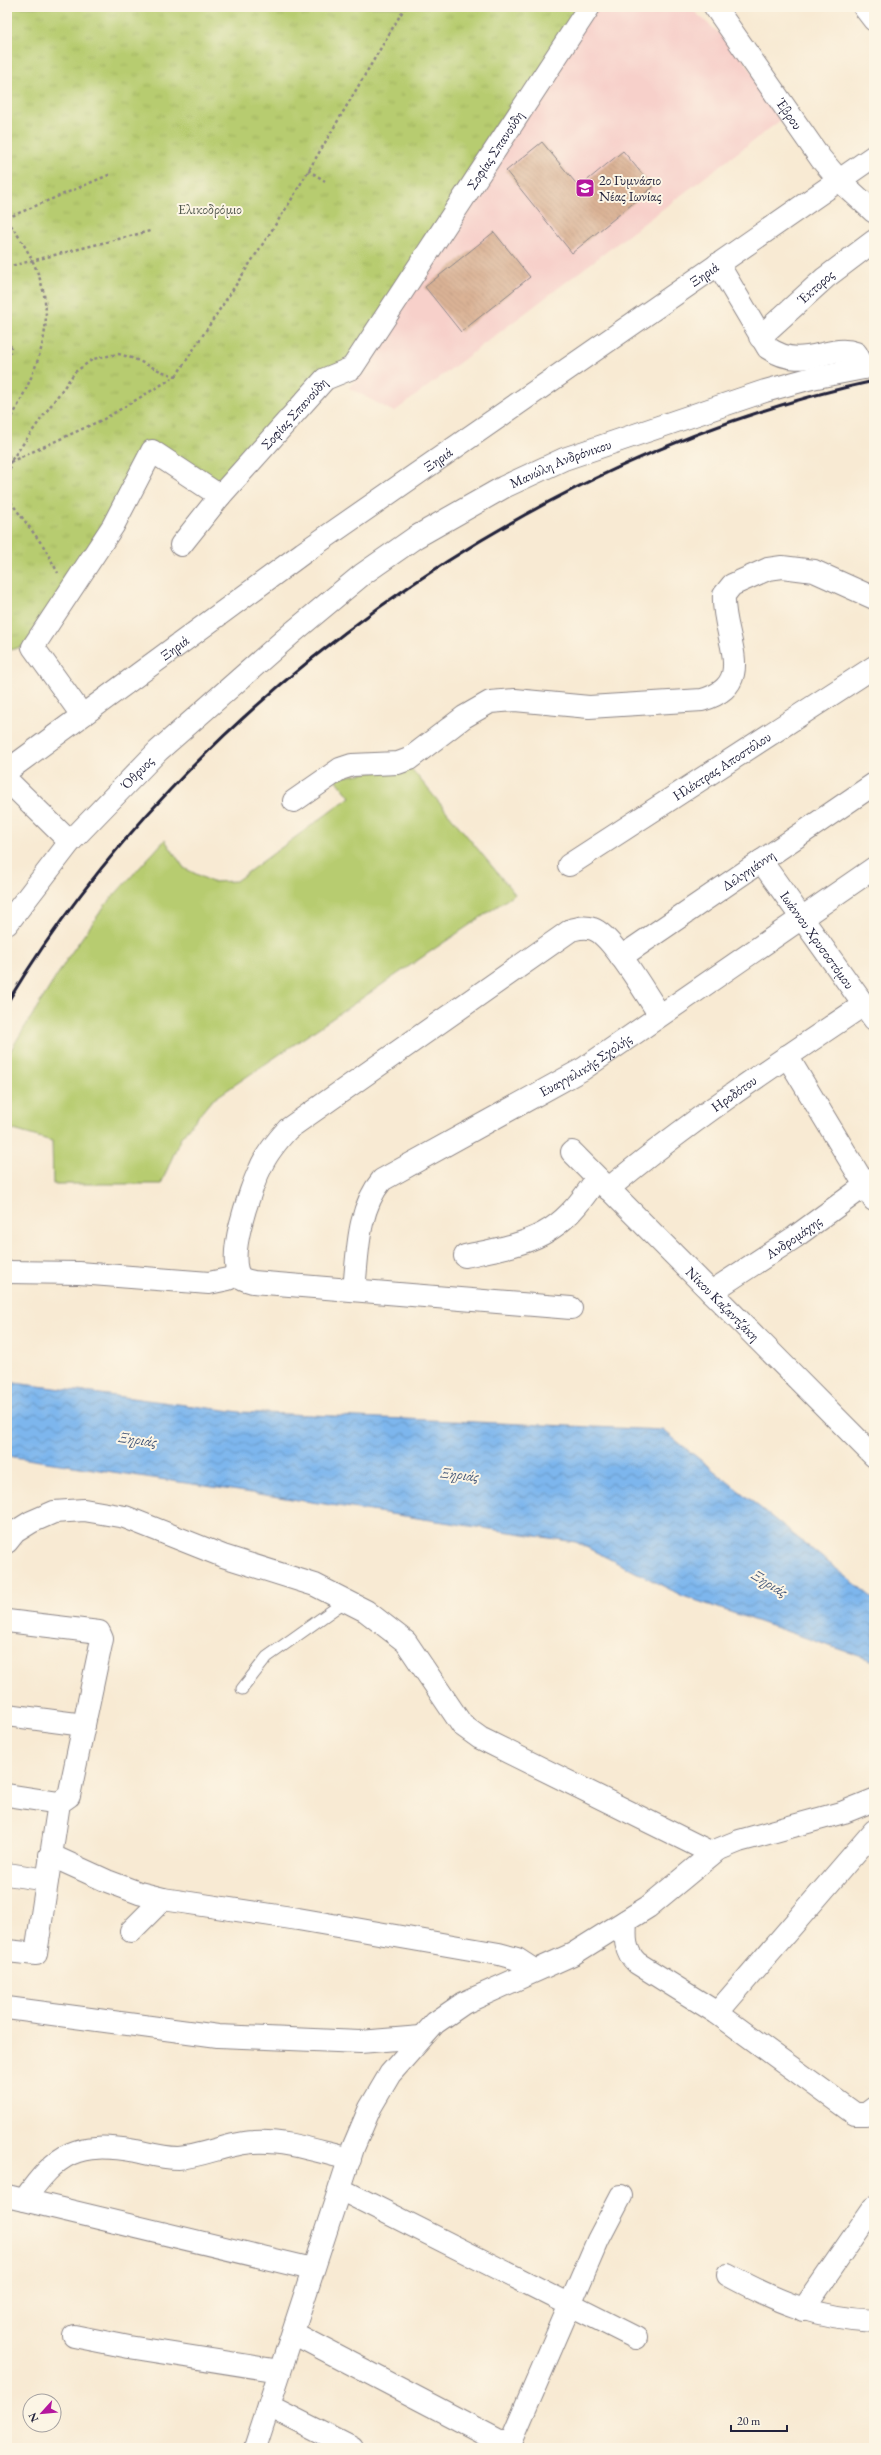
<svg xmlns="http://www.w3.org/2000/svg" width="881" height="2455" font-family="'EB Garamond',serif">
<defs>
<pattern id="park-tufts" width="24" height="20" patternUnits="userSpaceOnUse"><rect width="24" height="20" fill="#b7cc6f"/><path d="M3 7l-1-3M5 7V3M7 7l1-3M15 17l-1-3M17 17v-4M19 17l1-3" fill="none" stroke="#9daf61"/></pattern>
<pattern id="water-waves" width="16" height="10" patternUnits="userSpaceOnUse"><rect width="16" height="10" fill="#7db6ed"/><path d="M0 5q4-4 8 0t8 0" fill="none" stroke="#6694c1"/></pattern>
<pattern id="building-back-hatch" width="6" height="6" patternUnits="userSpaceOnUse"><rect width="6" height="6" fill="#dab295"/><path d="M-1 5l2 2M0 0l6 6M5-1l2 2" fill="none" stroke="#bb9981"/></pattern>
</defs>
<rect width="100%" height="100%" fill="#fcf5e5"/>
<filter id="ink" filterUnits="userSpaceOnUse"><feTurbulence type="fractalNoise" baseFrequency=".025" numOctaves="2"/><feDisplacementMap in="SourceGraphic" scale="8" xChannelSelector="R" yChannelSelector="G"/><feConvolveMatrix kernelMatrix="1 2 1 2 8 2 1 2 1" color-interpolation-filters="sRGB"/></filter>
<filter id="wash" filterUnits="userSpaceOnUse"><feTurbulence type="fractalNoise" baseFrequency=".012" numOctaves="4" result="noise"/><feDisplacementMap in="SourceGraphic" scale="16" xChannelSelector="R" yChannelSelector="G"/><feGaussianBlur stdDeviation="0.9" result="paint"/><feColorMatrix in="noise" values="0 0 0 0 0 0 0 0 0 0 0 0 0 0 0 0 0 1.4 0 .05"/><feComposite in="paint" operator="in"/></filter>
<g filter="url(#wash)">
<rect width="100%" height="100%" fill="#f8ead3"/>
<!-- built -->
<path fill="#f7d0ca" d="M597 7H689L737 49 782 119 394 412 349 388Z"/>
<!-- grass -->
<path fill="#b7cc6f" stroke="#6c7755" d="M409 766 515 894 211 1101 181 1137 161 1184H53L52 1141 7 1128V1056L69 956 106 904 165 840 184 868 212 882 236 881 350 797 335 778Z"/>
<!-- park -->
<path fill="url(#park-tufts)" stroke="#6c7755" d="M7 7H582L349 364 219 490 149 447 95 537 24 646 7 651 9 637H7Z"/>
<!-- water -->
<path fill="url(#water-waves)" stroke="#506c94" d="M7 1382 240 1412 663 1430 874 1599V1661L683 1596 576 1542 7 1456Z"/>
<g id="blocks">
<!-- building -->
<path fill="url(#building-back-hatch)" d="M542 142 579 187 623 151 653 187 572 253 506 171Z
M494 232 530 277 461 332 425 287Z"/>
</g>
</g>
<g filter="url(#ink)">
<use href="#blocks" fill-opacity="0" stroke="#8d8687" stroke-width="1"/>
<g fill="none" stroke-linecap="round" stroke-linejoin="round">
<defs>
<path id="lane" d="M242 1689 267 1657 347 1600"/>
<g id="street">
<path id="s1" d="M715 7 821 159 839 180 874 212"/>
<path d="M864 7 874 20"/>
<path d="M718 264 768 348C803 372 828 343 856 353L864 368"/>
<path id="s2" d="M760 337 825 278 874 241"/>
<path d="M181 545 220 496"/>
<path id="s3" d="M82 715 33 647 113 526 152 451 220 496 325 379 352 368 589 7"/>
<path id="s4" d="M7 771 303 553 874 156"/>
<path d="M7 780 70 842"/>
<path d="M294 801 340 769 352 765 398 763 409 759 464 717 490 702 515 700 589 707 702 700C760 684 721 636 724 595L732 585 768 569 782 567 814 571 874 598"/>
<path id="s5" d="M761 861 874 1019"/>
<path id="s6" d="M569 865 874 667"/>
<path id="s7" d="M7 924 70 842 158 751 292 633 363 574 416 537 504 487 564 459 765 391 812 378 874 366"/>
<path id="s8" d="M621 957 874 784"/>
<path d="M787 1056 874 1200"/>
<path id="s9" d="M572 1152 874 1456"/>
<path id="s10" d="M608 1189C688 1122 777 1063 865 1004"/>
<path d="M465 1256C532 1242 557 1239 597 1178"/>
<path d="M7 1272 79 1273 209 1283 228 1279 238 1274"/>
<path id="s11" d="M354 1290C358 1253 357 1210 382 1180L583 1069 874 868"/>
<path id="s12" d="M711 1292 795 1237 874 1179"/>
<path d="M571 1308 253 1282C250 1281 244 1280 242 1278 223 1264 251 1187 260 1169 266 1154 277 1141 288 1129L571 930C579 928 585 926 593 929 612 935 647 996 659 1014"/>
<path d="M7 1542 15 1532 31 1522 54 1512 84 1510 125 1517 223 1556 315 1585 366 1611 406 1642 462 1725 480 1738 712 1853"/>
<path d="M7 1621 99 1632 102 1639 69 1796 59 1803 36 1954 7 1951"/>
<path d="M7 1715 84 1725"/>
<path d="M7 1795 59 1803"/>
<path d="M50 1855 107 1881 139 1893 163 1899 298 1919 499 1954 517 1959 534 1970"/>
<path d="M7 1874 47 1880"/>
<path d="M626 1921C625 1937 624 1951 637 1963L717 2013 855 2114H866L874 2108"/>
<path d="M131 1931 163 1899"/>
<path d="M7 2008 218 2036 360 2042 421 2037"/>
<path d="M717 2013 874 1831"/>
<path d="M340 2189 636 2338"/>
<path d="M7 2196 312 2269"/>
<path d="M24 2200C58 2152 77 2141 136 2151 150 2154 163 2158 178 2158 204 2156 228 2143 254 2142 286 2140 319 2152 350 2159"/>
<path d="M728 2275C778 2302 816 2318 874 2321"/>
<path d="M803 2310 874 2207"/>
<path d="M293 2333 513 2448"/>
<path d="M74 2336 129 2347 280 2371"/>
<path d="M269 2406 352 2448"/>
<path d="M509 2446 598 2240 621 2196"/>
<path d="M255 2448 353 2148 370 2108 390 2074 435 2023 464 2003 573 1954 648 1907 717 1850 739 1841 844 1812 874 1800"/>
</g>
</defs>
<!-- lane casing -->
<use href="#lane" stroke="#8d8687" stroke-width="13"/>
<!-- street casing -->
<use href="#street" stroke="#8d8687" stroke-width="24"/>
<!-- path -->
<path stroke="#8d8687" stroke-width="2.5" stroke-dasharray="3 3" stroke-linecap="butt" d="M7 8 8 7
M308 170 325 181
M7 218 111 174
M7 220C67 300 50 345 7 427
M7 267 150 231
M7 340 11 347 7 363
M118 354C138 358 155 371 176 376L104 419 10 462 75 372 93 359Z
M176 376 287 207 405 7
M7 449 11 466 7 476
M7 497 44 547 58 573"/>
<!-- lane -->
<use href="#lane" stroke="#fff" stroke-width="11"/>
<!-- street -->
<use href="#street" stroke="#fff" stroke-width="22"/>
<!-- rail -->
<path stroke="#22223b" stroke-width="3" d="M7 1003C186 704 532 454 874 381"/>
</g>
</g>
<!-- icons -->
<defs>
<symbol id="school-square" viewBox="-11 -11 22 22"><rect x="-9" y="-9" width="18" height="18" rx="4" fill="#b5179e" stroke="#fcf5e5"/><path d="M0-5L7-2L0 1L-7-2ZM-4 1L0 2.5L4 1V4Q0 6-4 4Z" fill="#fff"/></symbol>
</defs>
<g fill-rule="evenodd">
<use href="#school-square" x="574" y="177" width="22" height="22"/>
</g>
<g text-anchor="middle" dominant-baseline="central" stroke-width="4" stroke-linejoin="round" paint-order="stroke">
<!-- street labels -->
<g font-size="14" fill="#22223b" stroke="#fcf5e5">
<text stroke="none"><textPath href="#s1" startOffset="130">Έβρου</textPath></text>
<text stroke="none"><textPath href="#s3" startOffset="842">Σοφίας Σπανούδη</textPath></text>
<text stroke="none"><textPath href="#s4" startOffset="856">Ξηριά</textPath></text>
<text stroke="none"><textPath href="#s2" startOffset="75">Έκτορος</textPath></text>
<text stroke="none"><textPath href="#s3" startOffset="506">Σοφίας Σπανούδη</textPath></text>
<text stroke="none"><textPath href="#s4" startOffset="532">Ξηριά</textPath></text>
<text stroke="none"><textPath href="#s7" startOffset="728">Μανώλη Ανδρόνικου</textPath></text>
<text stroke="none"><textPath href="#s4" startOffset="208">Ξηριά</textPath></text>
<text stroke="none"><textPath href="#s6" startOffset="182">Ηλέκτρας Αποστόλου</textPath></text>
<text stroke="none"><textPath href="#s7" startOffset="200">Όθρυος</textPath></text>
<text stroke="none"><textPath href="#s8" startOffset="154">Δελγηιάννη</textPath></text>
<text stroke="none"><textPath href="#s5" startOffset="97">Ιωάννου Χρυσοστόμου</textPath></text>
<text stroke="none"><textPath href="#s11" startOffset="349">Ευαγγελικής Σχολής</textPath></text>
<text stroke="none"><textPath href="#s10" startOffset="158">Ηροδότου</textPath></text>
<text stroke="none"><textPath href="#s12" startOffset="99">Ανδρομάχης</textPath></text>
<text stroke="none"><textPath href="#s9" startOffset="214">Νίκου Καζαντζάκη</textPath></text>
</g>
<!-- poi labels -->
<g font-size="14" fill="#22223b" stroke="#fcf5e5" text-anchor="start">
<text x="599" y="180">2ο Γυμνάσιο<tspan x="599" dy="16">Νέας Ιωνίας</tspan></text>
</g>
<!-- park labels -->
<g font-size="14" fill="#4f554b" stroke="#fcf5e5">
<text x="210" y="209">Ελικοδρόμιο</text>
</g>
<!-- water labels -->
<g font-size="15" font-style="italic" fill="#425679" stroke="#fcf5e5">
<text transform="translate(138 1439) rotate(7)">Ξηριάς</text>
<text transform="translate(460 1474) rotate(6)">Ξηριάς</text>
<text transform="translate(770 1583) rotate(31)">Ξηριάς</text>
</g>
</g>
<!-- margin -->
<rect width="881" height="2455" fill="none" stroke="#fcf5e5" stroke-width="24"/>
<!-- north arrow -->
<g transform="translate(42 2413) rotate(243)"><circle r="19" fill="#fcf5e5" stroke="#a5a1a1"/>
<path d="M0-3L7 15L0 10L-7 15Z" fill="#b5179e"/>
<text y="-6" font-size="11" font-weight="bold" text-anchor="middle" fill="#22223b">N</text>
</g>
<!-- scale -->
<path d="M731 2425v6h56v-6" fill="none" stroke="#22223b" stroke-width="2"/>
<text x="737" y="2425" font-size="12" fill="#22223b" stroke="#fcf5e5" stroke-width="3" paint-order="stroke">20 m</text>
</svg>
